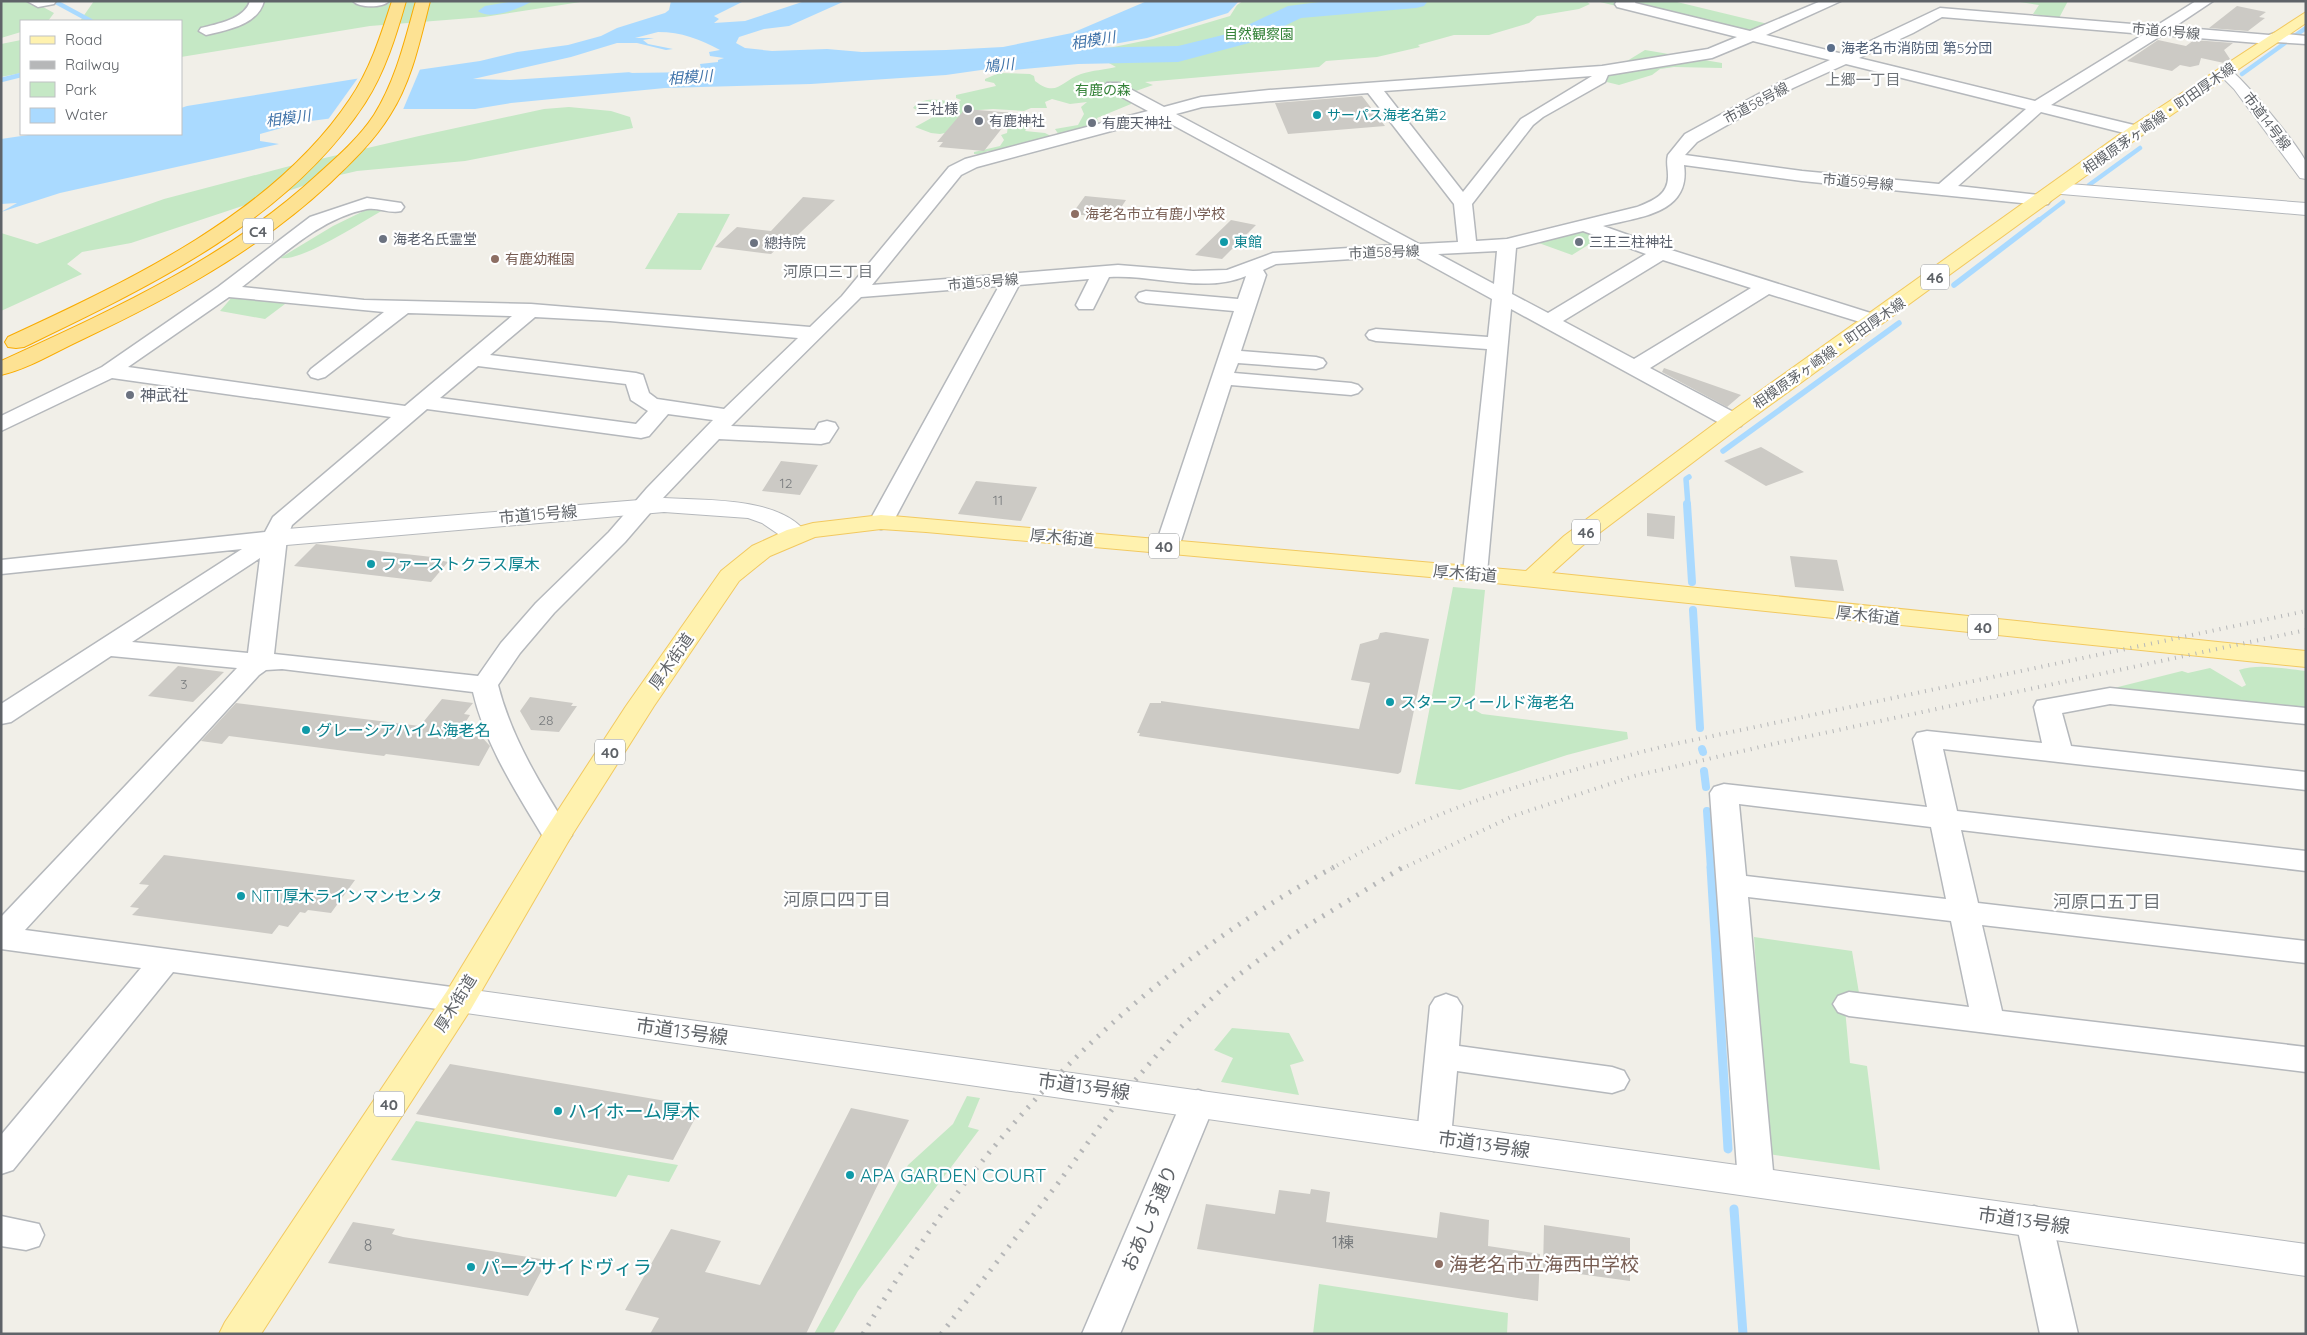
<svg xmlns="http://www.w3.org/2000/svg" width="2307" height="1335" font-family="Quicksand,'Noto Sans JP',sans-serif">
<rect width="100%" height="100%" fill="#f1efe8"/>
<!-- green -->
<path fill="#c5e8c5" d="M1 1H32L54 13 48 21H21V32L1 38Z
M94 1H587L484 17 370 26 181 57V21H80Z
M1243 1H1586L1590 4 1579 9 1537 16 1529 23 1489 35H1454L1418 45 1420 47 1377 57 1326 61 1319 67 1145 82 1153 85 1133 92 1131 104 1097 118 1100 127 1059 135 1055 129 1078 125 1084 114 1081 107 1087 102 1070 104 1052 99 1045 102 1047 108H1031L1024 111 993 109 979 110 950 132 940 134 931 133 915 127 935 116C929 113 917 111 913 108 923 94 945 102 959 102L961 100 956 98V95L996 86 994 83 985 81V79L999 73 1030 74 1034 76 1035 81C1057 98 1061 81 1081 74 1093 70 1104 70 1116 67L1089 52 1153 39 1230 16 1237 5Z
M1596 1H1673L1768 24 1742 37Z
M2014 1H2068L2059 18 2033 14 2039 5Z
M21 40V73L1 77V44Z
M1645 50 1722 63V68L1674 67 1660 69 1652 75 1619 85 1578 75 1627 61Z
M569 107 611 111 630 117 633 128 465 161 357 171 327 178 131 243 82 252 67 264 82 274 1 311V233L37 244 164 199 286 167 419 136 544 109Z
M1014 124H1026L1028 127 1025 131 1045 133 1053 137 997 151H987L985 154H974V152L1000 146 1004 140 1001 135 1007 133 1008 126Z
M376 205 385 209C363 221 302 262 280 258L333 226Z
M678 213 730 214 701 270 645 269Z
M1580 229 1601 237 1572 255 1536 242Z
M233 296 289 301 265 319 220 311Z
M1453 587 1485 590 1473 709 1482 714 1627 732 1628 739 1567 755 1460 790 1415 784Z
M2210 668 2242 687 2246 685 2239 670C2259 663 2285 669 2306 671V710L2110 689 2182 671 2188 673Z
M1754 937 1852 951 1860 999 1844 998 1850 1063 1867 1066 1880 1170 1768 1154Z
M1232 1028 1289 1033 1304 1061 1290 1065 1299 1095 1221 1082 1233 1058 1214 1050Z
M967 1096 980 1098 968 1127 979 1130 858 1291 833 1334H814L908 1165 953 1124Z
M416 1121 678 1165 669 1182 628 1175 616 1197 391 1160Z
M1319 1284 1508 1313 1507 1334H1313Z"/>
<!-- water -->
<path fill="#aadaff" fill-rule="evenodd" d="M514 1H533C520 8 491 21 478 11L485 6Z
M671 1H744L714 16 719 19 714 23 745 21 805 1H845L789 26 764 29 739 37 736 43 745 48 772 51 827 49 862 52 946 50 1003 47 1072 33 1147 1H1239L1228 13 1147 38 1081 50 1051 60 946 75 811 84 665 88 511 103 475 109H403L303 122 260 134V141L279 144 60 193 1 212 17 203 1 204V139L35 134H181V108L187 106 355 79 480 61 517 52 568 45 601 36 617 28 665 13 669 10ZM658 32C682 32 699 39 720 50L709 52 710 56 724 58 718 60V62L700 64 702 72H700L629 73 632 72 510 80 473 79 571 57 617 43H637L666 50 673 49 648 44 643 40 654 38H635Z"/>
<!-- pier -->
<path fill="#f1efe8" d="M421 67 402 112 327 121 360 75Z"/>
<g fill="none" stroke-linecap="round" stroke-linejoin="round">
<!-- stream-far3 -->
<path stroke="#aadaff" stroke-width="4.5" d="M54 1 91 21
M2296 35 2306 28
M2242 74 2285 43
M1 80 21 75
M2089 185 2140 148
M2038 221 2063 202"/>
<!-- stream-far2 -->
<path stroke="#aadaff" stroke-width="5.5" d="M1954 285 2039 220
M1723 451 1899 323
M1688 505 1686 479 1689 477"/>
<!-- stream-far1 -->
<path stroke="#aadaff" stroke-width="8" d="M1687 504 1692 582
M1693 610 1700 728
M1702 749 1703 752
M1704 771 1706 787
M1707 811 1711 869"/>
<!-- stream -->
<path stroke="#aadaff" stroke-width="9" d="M1711 867 1728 1149
M1734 1209 1743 1334"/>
<!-- river -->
<path fill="#aadaff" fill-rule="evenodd" d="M1327 1H1428L1424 6 1416 8 1301 18 1249 43 1178 62 1078 64 1004 71 995 68 991 63 995 58 1004 55 1078 48 1178 46 1231 33 1288 6Z"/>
</g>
<!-- building -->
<path fill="#cccac5" d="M2237 6 2266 12 2259 17 2265 18 2248 31 2209 28Z
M2158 40 2186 46 2194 40 2233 43 2224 50 2230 59 2224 63 2201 58 2199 65 2190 67 2180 65 2172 71 2127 61Z
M1362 96 1385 126 1288 134 1275 103Z
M965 109 1014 113 984 151 939 147 943 142H937Z
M1085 196 1126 200 1114 218 1072 214Z
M803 197 835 200 785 247H779L771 254 715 247 737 227 771 231Z
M1231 220 1256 225 1222 259 1195 255Z
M1664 368 1741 395 1727 407 1662 372Z
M1761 447 1804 472 1766 486 1724 461Z
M781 461 818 465 800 495 762 491Z
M976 481 1037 487 1021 521 958 514Z
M1647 513 1675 516 1674 539 1647 536Z
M316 544 441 558 439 560 448 562 431 582 294 566Z
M1790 556 1837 560 1844 591 1795 587Z
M1386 632 1429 639 1401 772 1398 774 1139 736 1140 733H1137L1150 703H1161V701L1359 729 1370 683 1351 680 1360 644 1378 639 1380 633Z
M178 666 224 672 193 702 148 696Z
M530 697 573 703 571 706H577L559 732 531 730 520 711Z
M442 699 473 703 464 714 470 715 460 731 479 734 490 746 479 766 386 754 384 756 229 736 222 744 201 741 236 703 420 726Z
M164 855 355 880 331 913 308 910 305 913 300 912 288 927 279 925 272 934 132 915 139 908 130 907 149 885 139 884Z
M450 1064 701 1107 673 1160 416 1114Z
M851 1108 909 1120 806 1334H650L659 1318 625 1310 671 1229 721 1241 705 1272 760 1285Z
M1311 1189 1330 1192 1326 1222 1437 1238 1440 1212 1489 1220 1488 1246 1540 1254 1538 1301 1197 1249 1206 1204 1275 1214 1279 1190 1310 1194Z
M353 1222 395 1229 392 1234 403 1237 547 1260 528 1296 328 1263Z
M1544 1225 1630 1238V1281L1543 1269Z"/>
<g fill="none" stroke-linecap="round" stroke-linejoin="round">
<defs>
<path id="minor" d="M27 1H56L54 4 38 7Z
M250 1H264C258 25 227 30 206 35L199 31 201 28C217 24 245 19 250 1Z
M353 1H389C383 8 359 8 353 1Z
M1617 1H1636L1635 3 1750 31 1821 1H1841L1766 35 1843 54 1940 8 2156 26 2196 1H2213L2174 27 2269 35 2275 33 2306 36V44L2276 42 2270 44 2162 35 2051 105 2142 127 2144 131 2142 135 2136 136 2041 112 1958 186 2048 196 2051 200 2048 204 2042 205 1802 181 1684 165C1691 214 1639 217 1603 226L1668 249 1880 316 1883 320 1880 324 1873 326 1769 294 1650 368 1741 416 1744 421 1741 426 1733 428 1725 426 1511 309 1487 573 1484 578 1475 580 1466 578 1463 573 1487 349 1376 341 1369 339 1366 335 1369 331 1376 329 1488 337 1492 299 1412 255 1276 264 1263 270 1266 275 1241 351 1316 357 1323 359 1326 363 1323 367 1316 369 1238 363 1234 373 1351 383 1358 385 1362 389 1358 393 1351 395 1231 385 1179 547 1176 552 1167 554 1158 552 1155 547 1234 311 1146 303 1139 301 1136 297 1139 293 1146 291 1238 299 1246 276C1203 294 1154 274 1109 277L1093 309H1079L1076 305 1089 279 1019 285 893 522 889 527 881 529 873 527 869 522 999 286 861 297 731 426 815 430 819 423 827 421 835 423 838 428 829 442 821 444 719 439 663 498 625 542 554 613 520 653 498 685C512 740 542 787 572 835L567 842 557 845 547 842 542 835C515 790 485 744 473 692L282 669 266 670 259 675 25 930 459 988 470 992 475 1000 470 1008 459 1012 173 972 13 1170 1 1174V1135L141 968 1 949V917L237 668 111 656 11 722 1 724V704L242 549 1 574V560L265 532 273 517 391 417 112 378 1 431V416L102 367 218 287 310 217 367 198 401 203 404 207 401 211C390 214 378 207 367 209 318 219 281 257 242 287L364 300 531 304 810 327 842 296 949 167 965 159 1148 111 1107 89 1105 86 1107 83H1119L1164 107 1201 97 1269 90 1602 66 1708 49 1737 37 1617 7 1615 4ZM1942 17 2144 34 2035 101 1859 58 1913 33ZM1753 41 1830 60 1781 82 1685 134 1668 155C1666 162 1668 168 1668 175 1669 195 1652 201 1637 207L1507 239 1476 241 1472 204 1533 125 1543 117 1605 82 1608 75 1712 58ZM1846 64 2026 109 1939 184 1802 171 1685 155 1697 142 1793 88ZM1592 76 1521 119 1463 192 1384 91ZM1368 93 1454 204 1458 242 1419 244 1176 114 1202 107ZM1160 118 1394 245 1273 253 1227 270 1193 271 1118 265 872 285 961 175 977 167ZM1583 231 1646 254 1548 313 1512 294 1516 248ZM1497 251 1494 284 1438 254ZM1663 260 1751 288 1634 359 1563 321ZM229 297 384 312 311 369 308 373 311 377 318 379 325 377 408 313 512 316 405 406 128 367ZM535 317 610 321 798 338 724 409 657 399 649 393 643 375 636 373 490 355ZM478 366 626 384 631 400 648 411 636 424 440 398ZM427 409 641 438 649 436 668 414 713 420 647 488 609 532 536 603 501 643 478 676 274 654 287 538 292 525ZM260 558 248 653 132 642Z
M2110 688 2306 708V724L2110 704 2062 713 2071 746 2306 772V790L1943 749 1957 811 2306 851V871L1961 830 1978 903 2306 941V963L1982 925 2002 1011 2306 1047V1072L1849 1016 1838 1012 1833 1004 1838 996 1849 992 1969 1007 1951 921 1748 897 1774 1182 1769 1192 1756 1196 1743 1192 1738 1182 1710 793 1714 787 1724 784 1927 807 1913 739 1917 733 1927 731 2042 743 2034 707 2037 701ZM1739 804 1931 827 1946 899 1746 876Z
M1446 994 1457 998 1462 1006 1459 1046 1612 1067 1624 1071 1629 1080 1624 1089 1612 1093 1457 1071 1451 1137 1446 1147 1434 1151 1422 1147 1417 1137 1430 1006 1435 998Z
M1198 1090 1210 1094 1215 1103 1120 1334H1082L1181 1103 1186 1094Z
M2034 1206 2047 1211 2052 1221 2078 1334H2040L2016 1221 2021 1211Z
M1 1216 39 1224 44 1235 39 1246 26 1250 1 1246Z"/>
<path id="tertiary" d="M2225 67C2238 70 2298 146 2305 160 2307 165 2306 174 2306 179L2300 178 2234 89 2217 72Z
M2057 183 2306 203V215L2050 193 2048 189 2050 185Z
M664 498C706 501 781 496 808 535L805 540 796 542 787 540 762 523 748 518 664 512 275 546 266 543 262 538 266 533 275 530Z
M459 988 2306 1244V1276L459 1012 447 1009 442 1000 447 991Z"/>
<path id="primary" d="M2306 12V23L2142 135 1741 426 1582 546 1552 573 2306 651V667L1475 581 926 532 881 529 815 537 770 556 739 581 654 706 572 835 471 1009 261 1334H219L225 1322 447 991 542 835 626 706 721 571 752 546 787 530 813 523 881 515 1526 571 1564 536 1725 416 2130 127Z"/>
<path id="motorway" d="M392 1H406C396 36 385 72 365 103 287 222 148 287 24 347L16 348 8 347 5 342 8 337C129 281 274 213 350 99 370 70 381 35 392 1Z
M416 1H430C420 40 412 81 390 115 374 141 352 162 330 183 257 251 170 298 81 340 55 352 28 369 1 375V361C112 310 226 259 317 175 337 157 359 138 374 115 396 80 405 40 416 1Z"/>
</defs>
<!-- minor casing -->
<use href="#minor" stroke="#b5b8bc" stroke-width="3"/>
<!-- tertiary casing -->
<use href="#tertiary" stroke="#b5b8bc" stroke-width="2"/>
<!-- primary casing -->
<use href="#primary" stroke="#f2c960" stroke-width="2"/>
<!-- motorway casing -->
<use href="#motorway" stroke="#f9ab00" stroke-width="2"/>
<!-- minor -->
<use href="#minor" fill="#fff" fill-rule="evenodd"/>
<!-- tertiary -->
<use href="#tertiary" fill="#fff" fill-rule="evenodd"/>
<!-- primary -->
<use href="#primary" fill="#fff2af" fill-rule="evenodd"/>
<!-- motorway -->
<use href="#motorway" fill="#fde293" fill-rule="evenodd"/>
<!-- rail-far1 -->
<path stroke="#b6b7b8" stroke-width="4" stroke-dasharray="1 6" stroke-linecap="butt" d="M1331 869C1361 852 1391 835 1422 822 1501 788 1583 767 1665 746L2306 611
M1401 869 1513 816 1634 776 1782 742 2306 630"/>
<!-- rail -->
<path stroke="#b6b7b8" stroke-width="5" stroke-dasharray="2 8" stroke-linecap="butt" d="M863 1334C982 1134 1128 979 1334 867
M941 1334 1059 1182 1125 1092 1181 1027 1232 980 1292 935 1403 867"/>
</g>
<!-- markers -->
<circle fill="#5c6f8a" stroke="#fff" stroke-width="2" cx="1831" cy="48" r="5"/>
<g fill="#6b7280" stroke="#fff" stroke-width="2">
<circle cx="968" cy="109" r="5"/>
<circle cx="979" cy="121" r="5"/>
<circle cx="1092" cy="123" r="5"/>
<circle cx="383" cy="239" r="5"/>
<circle cx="1579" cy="242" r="5"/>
<circle cx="754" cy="243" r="5"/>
<circle cx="130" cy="395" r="5"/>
</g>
<g fill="#0f9aa8" stroke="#fff" stroke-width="2">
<circle cx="1317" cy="115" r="5"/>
<circle cx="1224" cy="242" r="5"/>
<circle cx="371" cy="564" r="5"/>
<circle cx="1390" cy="702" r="5"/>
<circle cx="306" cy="730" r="5"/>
<circle cx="241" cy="896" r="5"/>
<circle cx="558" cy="1111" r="5"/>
<circle cx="850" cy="1175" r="5"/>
<circle cx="471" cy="1267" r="5"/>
</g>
<g fill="#8d6e63" stroke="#fff" stroke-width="2">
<circle cx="1075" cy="214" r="5"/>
<circle cx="495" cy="259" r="5"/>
<circle cx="1439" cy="1264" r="5"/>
</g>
<g text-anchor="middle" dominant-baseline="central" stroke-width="4.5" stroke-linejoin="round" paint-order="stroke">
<!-- far-street labels -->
<g font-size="14" fill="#5f6368" stroke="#fff">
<text transform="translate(2166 31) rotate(5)">市道61号線</text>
<text transform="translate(1756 103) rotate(-28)">市道58号線</text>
<text transform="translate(2159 118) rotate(-35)">相模原茅ヶ崎線・町田厚木線</text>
<text transform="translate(2267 121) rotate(53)">市道14号線</text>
<text transform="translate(1858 182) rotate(5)">市道59号線</text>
<text transform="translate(1384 252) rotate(-2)">市道58号線</text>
<text transform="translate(983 282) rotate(-5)">市道58号線</text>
<text transform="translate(1829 353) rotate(-35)">相模原茅ヶ崎線・町田厚木線</text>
</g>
<!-- far-park labels -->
<g font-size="14" fill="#348238" stroke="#fff">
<text x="1259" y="34">自然観察園</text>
<text x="1103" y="90">有鹿の森</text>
</g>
<!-- far-service labels -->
<g font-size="14" fill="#4e5e75" stroke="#fff" text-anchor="start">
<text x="1841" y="48">海老名市消防団 第5分団</text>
</g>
<!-- far-worship labels -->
<g font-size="14" fill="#5b616d" stroke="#fff" text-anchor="start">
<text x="958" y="109" text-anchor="end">三社様</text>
<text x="989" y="121">有鹿神社</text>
<text x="1102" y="123">有鹿天神社</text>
<text x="393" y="239">海老名氏霊堂</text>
<text x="1589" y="242">三王三柱神社</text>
<text x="764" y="243">總持院</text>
</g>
<!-- far-culture labels -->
<g font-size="14" fill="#0d838f" stroke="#fff" text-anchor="start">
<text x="1327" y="115">サーパス海老名第2</text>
<text x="1234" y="242">東館</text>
</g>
<!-- far-education labels -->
<g font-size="14" fill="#785e54" stroke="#fff" text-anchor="start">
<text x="1085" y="214">海老名市立有鹿小学校</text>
<text x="505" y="259">有鹿幼稚園</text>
</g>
<!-- number labels -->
<g font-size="14" fill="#7a7d7f">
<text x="786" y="483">12</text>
<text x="998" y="500">11</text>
<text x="184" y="684">3</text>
<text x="546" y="720">28</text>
</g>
<!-- far-water labels -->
<g font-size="15" font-style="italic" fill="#4174aa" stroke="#fff">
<text transform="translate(1093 40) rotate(-9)">相模川</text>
<text transform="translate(999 65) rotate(-6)">鳩川</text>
<text transform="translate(690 77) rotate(-4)">相模川</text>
<text transform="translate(288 118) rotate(-8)">相模川</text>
</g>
<!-- far-neighbourhood labels -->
<g font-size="15" fill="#70757a" stroke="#fff">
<text x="1863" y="79">上郷一丁目</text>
<text x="828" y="271">河原口三丁目</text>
</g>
<!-- shield labels -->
<g fill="#fff" stroke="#8f9295" stroke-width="1">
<rect x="243" y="218.5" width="30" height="25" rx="4"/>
<rect x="1921" y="264.5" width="28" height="25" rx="4"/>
<rect x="1572" y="519.5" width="28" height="25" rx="4"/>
<rect x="1149" y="533.5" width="30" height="25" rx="4"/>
<rect x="1968" y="614.5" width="30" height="25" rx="4"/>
<rect x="595" y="739.5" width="30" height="25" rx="4"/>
<rect x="374" y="1091.5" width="30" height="25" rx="4"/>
</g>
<g font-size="15" font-weight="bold" fill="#5f6368">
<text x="258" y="231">C4</text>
<text x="1935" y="277">46</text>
<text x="1586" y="532">46</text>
<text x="1164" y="546">40</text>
<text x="1983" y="627">40</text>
<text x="610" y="752">40</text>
<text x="389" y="1104">40</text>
</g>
<!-- worship labels -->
<g font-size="16" fill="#5b616d" stroke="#fff" text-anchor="start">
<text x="140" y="395">神武社</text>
</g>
<!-- street labels -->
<g font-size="16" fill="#5f6368" stroke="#fff">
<text transform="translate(538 514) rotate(-5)">市道15号線</text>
<text transform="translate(1062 537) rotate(5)">厚木街道</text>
<text transform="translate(1465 573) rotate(5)">厚木街道</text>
<text transform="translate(1868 615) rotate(6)">厚木街道</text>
<text transform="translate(671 661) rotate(-55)">厚木街道</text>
<text transform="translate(455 1003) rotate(-58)">厚木街道</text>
</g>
<!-- culture labels -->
<g font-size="16" fill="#0d838f" stroke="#fff" text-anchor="start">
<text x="381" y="564">ファーストクラス厚木</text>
<text x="1400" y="702">スターフィールド海老名</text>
<text x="316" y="730">グレーシアハイム海老名</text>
<text x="251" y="896">NTT厚木ラインマンセンタ</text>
</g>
<!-- near-number labels -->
<g font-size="16" fill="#7a7d7f">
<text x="1343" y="1242">1棟</text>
<text x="368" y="1245">8</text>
</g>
<!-- neighbourhood labels -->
<g font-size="18" fill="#70757a" stroke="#fff">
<text x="837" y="899">河原口四丁目</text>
<text x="2107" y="901">河原口五丁目</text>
</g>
<!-- near-street labels -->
<g font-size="19" fill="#5f6368" stroke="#fff">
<text transform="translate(682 1031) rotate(8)">市道13号線</text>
<text transform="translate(1084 1086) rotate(8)">市道13号線</text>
<text transform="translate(1484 1144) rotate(8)">市道13号線</text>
<text transform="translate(1149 1218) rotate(-67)">おあしす通り</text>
<text transform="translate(2024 1220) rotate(8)">市道13号線</text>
</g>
<!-- near-culture labels -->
<g font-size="19" fill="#0d838f" stroke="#fff" text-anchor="start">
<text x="568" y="1111">ハイホーム厚木</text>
<text x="860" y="1175">APA GARDEN COURT</text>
<text x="481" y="1267">パークサイドヴィラ</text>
</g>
<!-- near-education labels -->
<g font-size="19" fill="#785e54" stroke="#fff" text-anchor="start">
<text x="1449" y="1264">海老名市立海西中学校</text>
</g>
</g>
<!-- border -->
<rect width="2307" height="1335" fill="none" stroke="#5f6368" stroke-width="5"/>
<!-- legend -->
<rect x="20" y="20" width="162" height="115" fill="#ffffff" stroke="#bfc1c3"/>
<rect x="30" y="36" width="25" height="8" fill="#fff2af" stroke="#bfc1c3"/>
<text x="65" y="45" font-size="15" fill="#5f6368">Road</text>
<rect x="30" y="61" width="25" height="8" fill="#b6b7b8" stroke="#bfc1c3"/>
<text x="65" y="70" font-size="15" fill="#5f6368">Railway</text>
<rect x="30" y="82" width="25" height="15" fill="#c5e8c5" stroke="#bfc1c3"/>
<text x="65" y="95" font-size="15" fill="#5f6368">Park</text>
<rect x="30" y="108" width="25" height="15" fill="#aadaff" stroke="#bfc1c3"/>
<text x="65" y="120" font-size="15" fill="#5f6368">Water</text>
</svg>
